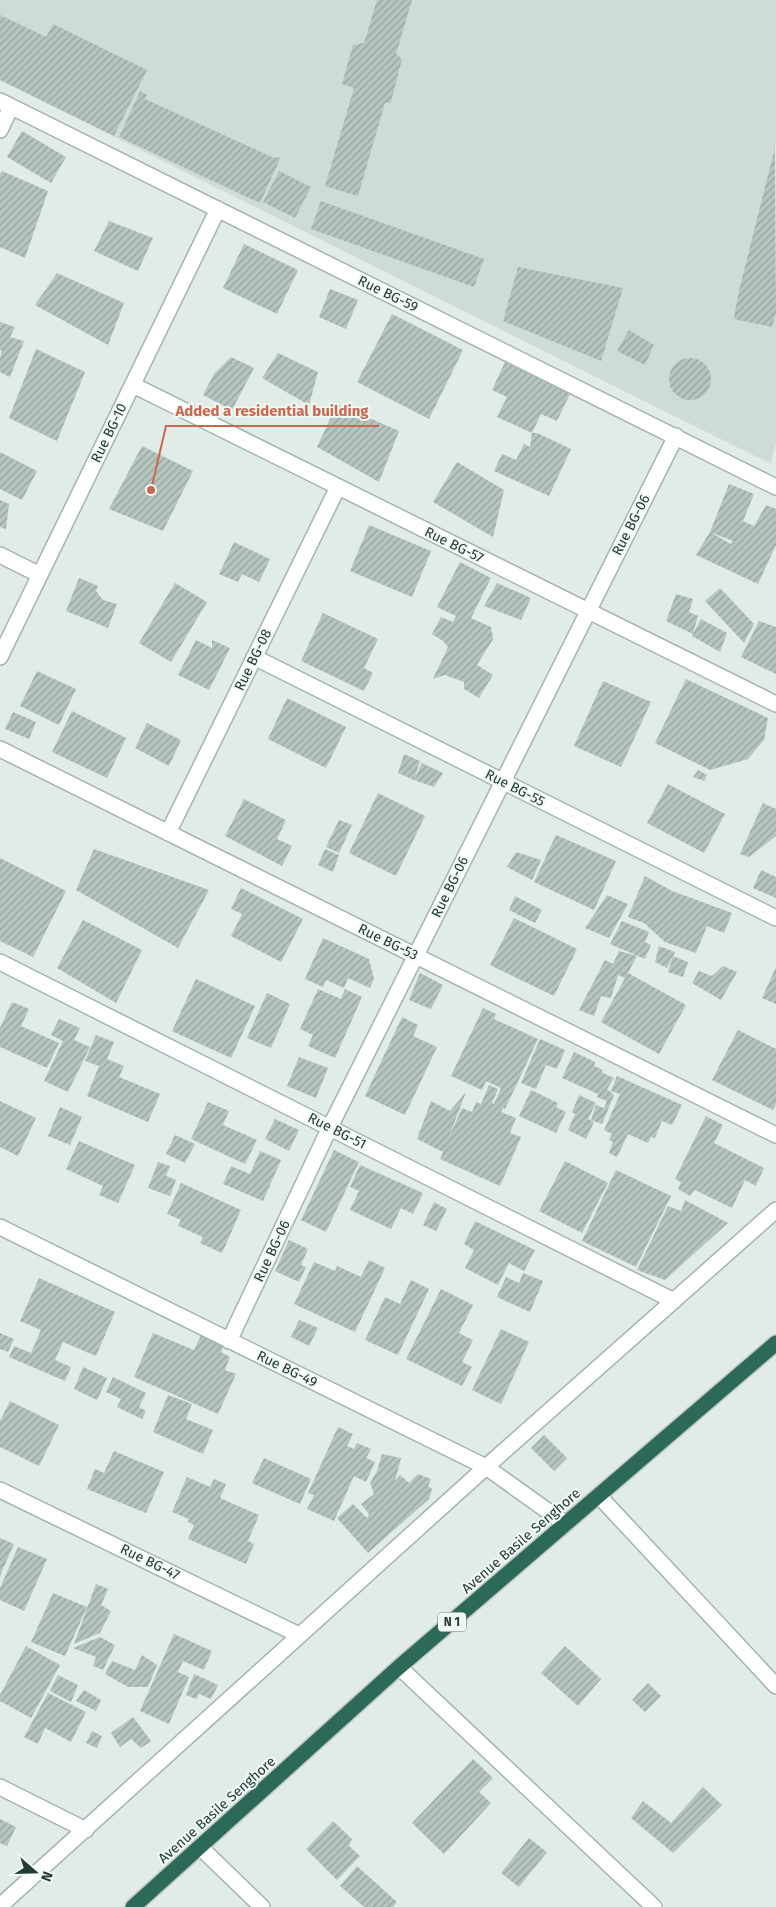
<svg xmlns="http://www.w3.org/2000/svg" width="776" height="1907" font-family="'Fira Sans',sans-serif">
<defs>
<pattern id="building-hatch" width="6" height="6" patternUnits="userSpaceOnUse" patternTransform="scale(1.25)"><rect width="6" height="6" fill="#b6c6bf"/><path d="M-1 1l2-2M0 6l6-6M5 7l2-2" fill="none" stroke="#94a29c"/></pattern>
</defs>
<rect width="100%" height="100%" fill="#e1ece6"/>
<!-- built -->
<path fill="#cfdbd5" d="M0 0H776V144L736 300 776 311V443L771 464 0 80Z"/>
<!-- building -->
<path fill="url(#building-hatch)" d="M377 0H412L396 54 402 59 391 102 385 103 358 196 325 186 354 88 342 84 353 45 364 43Z
M0 15 46 37 53 24 147 70 114 136 0 80Z
M140 91 147 95 145 99 274 158 281 157 260 203 119 137Z
M22 131 66 157 51 183 7 157Z
M775 147 776 313 772 327 734 319 738 294Z
M2 171 48 191 25 258 0 247V174Z
M279 171 311 187 295 218 263 202Z
M321 201 484 259 474 287 311 229Z
M109 221 153 238 138 271 94 251Z
M244 244 298 270 277 314 223 288Z
M518 267 623 288 601 361 503 321Z
M57 273 124 303 108 345 35 305Z
M330 289 358 300 346 329 319 317Z
M392 314 463 350 429 419 357 382Z
M0 322 15 327 10 337 24 341 10 377 0 372V358L2 351 0 350Z
M629 330 654 345 645 365 617 351Z
M36 349 85 372 57 441 9 418Z
M278 353 318 372 309 405 262 378Z
M231 357 254 368 232 410 203 395 214 374Z
M669 379a21 21 0 1 1 42 0a21 21 0 1 1-42 0Z
M505 362 570 394 557 421 541 414 532 433 497 417 507 397 492 390Z
M337 404 399 431 379 482 317 447Z
M532 433H537L571 449 549 496 494 471 502 454 516 460 524 444 530 447Z
M142 446 193 471 163 531 109 509Z
M0 452 37 471 22 500 0 489Z
M457 462 504 490 493 537 433 502Z
M729 484 754 494 743 521 754 526 766 505 776 509V545L758 584 696 555 710 532 731 544 733 541 710 532Z
M0 500 9 504 6 529 0 527Z
M369 525 431 551 412 597 350 571Z
M234 542 270 559 259 582 242 574 238 582 219 574Z
M460 562 491 578 471 618 491 627 493 639 477 665 493 675 479 698 464 689V682L445 675 433 679 448 647 443 641 432 634 441 617 453 622 456 616 437 607Z
M79 578 98 586 96 591 103 600 117 604 108 628 66 611Z
M175 583 207 602 171 662 139 643Z
M497 583 531 598 521 620 484 606Z
M720 588 754 624 744 643 705 601Z
M676 594 693 599 689 612 698 616 693 634 701 619 727 633 720 652 692 636 693 634 666 621Z
M323 613 378 639 364 668 373 673 364 691 301 661Z
M759 621 776 627V674L741 657Z
M196 640 212 648V640L230 648 209 690 178 675Z
M37 671 76 689 59 725 20 706Z
M686 679 768 718 764 740 748 759 710 770 655 743Z
M603 681 651 702 621 767 574 746Z
M287 698 346 727 326 768 268 739Z
M72 711 126 738 107 778 52 752Z
M13 712 36 722 29 739 5 729Z
M147 723 181 740 169 766 135 748Z
M404 754 420 761 414 780 398 773Z
M422 763 443 773 434 787 414 780Z
M698 770 707 775 704 781 693 777Z
M668 784 725 814 704 853 647 823Z
M378 793 425 816 396 876 349 853Z
M244 799 286 820 277 839 292 846 282 866 225 836Z
M763 803 776 809V836L749 857 740 854Z
M339 820 352 825 339 853 326 847Z
M556 835 616 861 594 910 534 882Z
M94 849 209 890 178 948 76 890Z
M325 849 339 855 333 872 318 865Z
M516 852 541 860 532 880 507 867Z
M0 858 66 891 33 957 0 941Z
M761 870 776 877V898L753 888Z
M645 876 672 891 732 913 724 933 707 926 696 953 665 942 644 923 628 917Z
M241 888 303 919 281 962 231 936 242 914 231 909Z
M607 895 628 904 609 938 585 928Z
M515 896 542 910 535 923 509 910Z
M514 918 577 949 554 996 490 965Z
M83 920 142 950 116 1003 57 968Z
M622 921 649 932 645 942 651 945 645 959 610 944Z
M323 938 369 959 374 979 370 988 348 978 344 988 326 980 323 987 305 979Z
M659 946 675 952 667 968 655 962Z
M619 951 637 956 628 973 686 1005 659 1054 601 1022 625 978 618 975 611 998 601 996 594 1016 579 1010 605 960 613 964Z
M673 956 688 962 683 977 668 972Z
M723 966 737 972 721 1000 692 983 699 971 712 976Z
M776 967V1004L762 998Z
M420 973 443 985 431 1009 409 1000Z
M196 979 255 1006 231 1058 172 1031Z
M318 989 341 999 345 989 362 997 335 1058 308 1046 313 1035 300 1029Z
M267 993 290 1004 271 1048 247 1038Z
M12 1002 29 1009 21 1026 59 1043 47 1068 0 1047V1028Z
M483 1008 496 1014 494 1019 538 1039 505 1109 503 1108 501 1112 516 1118 510 1133 521 1137 500 1186 440 1159 443 1152 417 1139 431 1101 450 1111 466 1092 448 1139 462 1108 472 1112 476 1102 481 1104 489 1085 498 1089 492 1103 494 1104 501 1088 486 1081 482 1090 451 1076Z
M402 1017 418 1025 413 1036 437 1047 405 1115 365 1096Z
M59 1019 80 1028 74 1040 90 1047 68 1092 44 1081 63 1041 51 1035Z
M738 1030 776 1049V1104L773 1110 712 1080Z
M96 1035 114 1042 107 1059 124 1066 119 1077 160 1094 148 1122 87 1096 99 1066 85 1061Z
M540 1039 565 1050 557 1069 546 1065 536 1089 521 1083Z
M574 1052 595 1062 594 1066 603 1070 601 1072 614 1078 607 1089 614 1095 602 1124 591 1120 596 1105 604 1108 607 1101 597 1097 598 1094 562 1078Z
M299 1057 328 1068 316 1098 287 1086Z
M617 1076 682 1105 672 1125 662 1121 655 1138 651 1137 648 1143 628 1134 617 1157 609 1153 613 1142 609 1140 612 1134 604 1130 620 1094 611 1091Z
M531 1090 558 1103 556 1107 566 1112 556 1133 519 1116Z
M579 1095 596 1103 588 1119 594 1122 586 1139 568 1130 575 1114 572 1112Z
M0 1101 36 1118 18 1156 0 1147Z
M208 1102 229 1111 223 1125 257 1140 245 1164 191 1139Z
M60 1107 82 1117 70 1145 48 1136Z
M706 1116 723 1125 714 1143 764 1168 756 1186 745 1180 732 1208 695 1190 690 1196 678 1189 681 1182 675 1179Z
M275 1119 299 1130 289 1151 265 1139Z
M175 1135 195 1144 185 1163 166 1154Z
M79 1141 135 1165 118 1203 99 1195 103 1186 66 1169Z
M334 1150 359 1162 326 1232 301 1220Z
M260 1151 281 1160 263 1201 223 1184 231 1166 250 1174Z
M565 1161 608 1183 582 1233 539 1211Z
M158 1162 170 1166 166 1176 176 1180 170 1196 148 1188Z
M360 1165 423 1193 413 1214 401 1208 391 1229 350 1210 359 1191 350 1187Z
M616 1170 671 1196 636 1267 582 1241Z
M181 1183 241 1210 222 1253 200 1243 203 1237 178 1226 181 1220 167 1214Z
M685 1200 728 1223 665 1280 637 1270 668 1206 681 1211Z
M434 1202 447 1209 436 1231 423 1225Z
M475 1221 535 1250 524 1271 509 1263 498 1285 465 1268 474 1250 464 1244Z
M289 1240 308 1249 301 1265 306 1267 299 1282 275 1271Z
M369 1260 385 1268 355 1332 294 1304 314 1262 335 1271 337 1266 361 1277Z
M523 1273 543 1281 530 1312 497 1297 506 1277 519 1283Z
M39 1278 115 1312 96 1356 63 1342 55 1360 71 1367 65 1381 9 1357 14 1346 31 1353 41 1330 20 1321Z
M411 1280 429 1289 398 1355 365 1340 385 1297 400 1304Z
M441 1289 473 1305 459 1333 473 1340 462 1362 472 1367 462 1386 406 1359Z
M299 1320 318 1328 309 1346 291 1337Z
M501 1329 529 1342 501 1404 472 1390Z
M0 1333 14 1339 8 1352 0 1349Z
M153 1333 194 1350 201 1335 224 1345 221 1352 230 1357 225 1370 236 1374 218 1414 134 1377Z
M83 1367 107 1378 97 1400 74 1389Z
M113 1377 146 1393 139 1407 146 1411 142 1419 117 1407 121 1399 106 1392Z
M168 1395 192 1404 186 1419 213 1430 203 1454 153 1432Z
M10 1401 59 1425 39 1466 0 1447V1421Z
M338 1427 353 1434 347 1446 354 1449 357 1443 371 1449 366 1458 375 1462 366 1482 354 1476 334 1521 307 1509 314 1495 308 1493Z
M544 1435 567 1458 554 1471 531 1448Z
M114 1451 164 1472 146 1513 87 1489 95 1469 104 1473Z
M382 1454 401 1458 395 1481 400 1475 409 1483 418 1474 431 1479 428 1486 432 1489 429 1499 368 1553 337 1518 353 1504 367 1518 369 1514 361 1504 374 1494 370 1483 377 1471Z
M264 1458 311 1479 300 1504 252 1483Z
M187 1477 210 1487 214 1479 226 1484 220 1498 259 1515 248 1541 254 1544 246 1564 188 1539 194 1525 188 1522 189 1519 172 1512Z
M0 1538 14 1544 0 1576Z
M18 1547 47 1559 24 1611 0 1600V1588Z
M96 1584 108 1589 101 1605 111 1611 100 1633 74 1644Z
M53 1593 87 1607 65 1656 31 1642Z
M174 1634 212 1651 204 1670 183 1661 178 1672 189 1677 169 1724 140 1711Z
M100 1637 115 1645 103 1670 93 1666 96 1657 73 1648Z
M26 1646 60 1665 31 1718 0 1701V1695Z
M565 1646 601 1679 578 1706 541 1673Z
M142 1655 157 1665 148 1687H128L105 1674 112 1661 135 1670Z
M194 1674 218 1685 211 1699 199 1694 196 1699 186 1695Z
M58 1675 78 1685 71 1702 50 1691Z
M648 1683 661 1696 645 1712 632 1700Z
M84 1690 101 1700 96 1711 76 1701Z
M48 1693 86 1712 71 1742 45 1728 38 1744 24 1737Z
M133 1717 151 1741 141 1748 131 1739 120 1747 111 1733Z
M92 1731 102 1736 97 1748 86 1743Z
M473 1759 493 1778 479 1792 491 1803 444 1854 412 1823Z
M703 1787 722 1805 673 1853 631 1818 643 1801 671 1823Z
M0 1819 16 1827 7 1846 0 1843Z
M333 1821 352 1839 349 1846 360 1856 337 1880 306 1849Z
M529 1838 547 1852 519 1887 501 1873Z
M357 1866 397 1902 393 1907H364L340 1886Z"/>
<g fill="none" stroke-linecap="round" stroke-linejoin="round">
<defs>
<path id="minor" d="M0 101 776 487
M0 130 11 107
M133 385 776 704
M0 555 40 575
M0 657 218 209
M254 657 776 918
M0 749 776 1135
M168 833 338 487
M0 962 674 1301
M0 1227 486 1467 566 1524
M229 1341 330 1127 676 436
M0 1490 299 1635
M599 1496 776 1686
M399 1667 654 1907
M0 1787 86 1830
M200 1847 262 1907
M0 1906 486 1467 776 1210"/>
<path id="highway" d="M133 1907 399 1667 776 1343"/>
</defs>
<!-- minor casing -->
<use href="#minor" stroke="#a4b4ad" stroke-width="18"/>
<!-- highway casing -->
<use href="#highway" stroke="#c1c8c6" stroke-width="18"/>
<!-- minor -->
<use href="#minor" stroke="#fff" stroke-width="15"/>
<!-- highway -->
<use href="#highway" stroke="#2d6958" stroke-width="15"/>
</g>
<g text-anchor="middle" dominant-baseline="central" stroke-width="4" stroke-linejoin="round" paint-order="stroke">
<!-- shield labels -->
<rect fill="#f1f8f4" stroke="#5f746d" stroke-width="1" x="438" y="1612.5" width="28" height="19" rx="4"/>
<g font-size="12" font-weight="bold" fill="#213c33">
<text x="452" y="1622">N 1</text>
</g>
<!-- street labels -->
<g font-size="14" fill="#213c33" stroke="#f1f8f4">
<text transform="translate(388 294) rotate(26)">Rue BG-59</text>
<text transform="translate(109 433) rotate(-64)">Rue BG-10</text>
<text transform="translate(631 525) rotate(-63)">Rue BG-06</text>
<text transform="translate(454 545) rotate(26)">Rue BG-57</text>
<text transform="translate(253 660) rotate(-64)">Rue BG-08</text>
<text transform="translate(515 788) rotate(27)">Rue BG-55</text>
<text transform="translate(450 887) rotate(-64)">Rue BG-06</text>
<text transform="translate(388 942) rotate(26)">Rue BG-53</text>
<text transform="translate(337 1131) rotate(27)">Rue BG-51</text>
<text transform="translate(272 1251) rotate(-65)">Rue BG-06</text>
<text transform="translate(287 1369) rotate(26)">Rue BG-49</text>
<text transform="translate(521 1541) rotate(-41)">Avenue Basile Senghore</text>
<text transform="translate(150 1562) rotate(26)">Rue BG-47</text>
<text transform="translate(217 1810) rotate(-42)">Avenue Basile Senghore</text>
</g>
</g>
<!-- callouts -->
<path fill="none" stroke="#c96750" stroke-width="2" d="M151 490L166 426H379"/>
<circle fill="#c96750" stroke="#f1f8f4" stroke-width="2" cx="151" cy="490" r="5"/>
<g font-size="15" text-anchor="middle" font-weight="bold" fill="#c96750" stroke="#f1f8f4" stroke-width="4" stroke-linejoin="round" paint-order="stroke">
<text x="272" y="416">Added a residential building</text>
</g>
<!-- north arrow -->
<g transform="translate(35 1872) rotate(110)" stroke="#f1f8f4" stroke-width="4" paint-order="stroke">
<path d="M0-4L9 19L0 12L-9 19Z" fill="#213c33"/>
<text y="-8" font-size="14" font-weight="bold" text-anchor="middle" fill="#213c33">N</text>
</g>
</svg>
